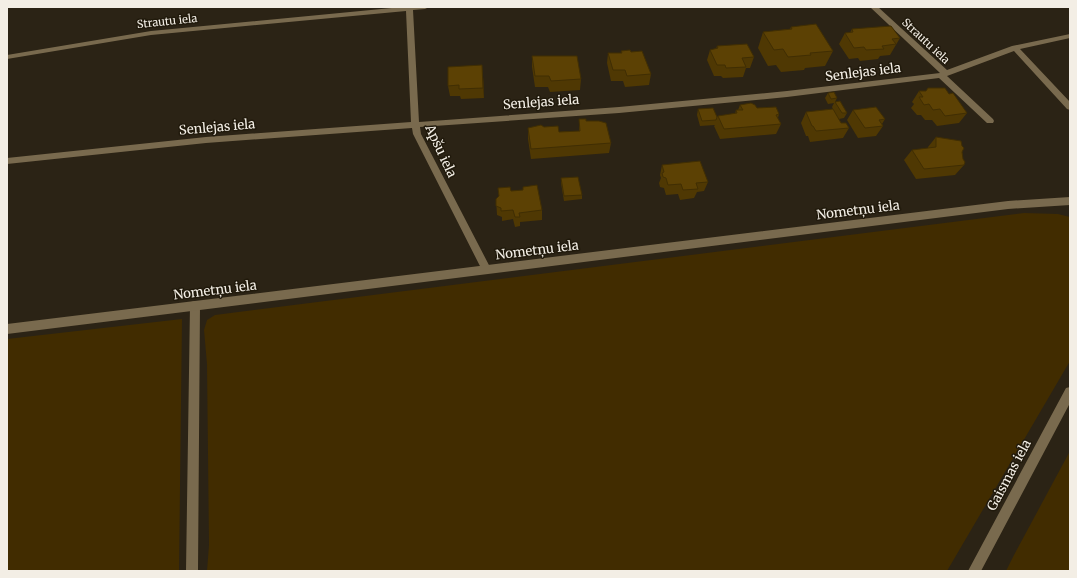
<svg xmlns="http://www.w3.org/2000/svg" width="1077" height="578" font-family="Merriweather,serif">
<rect width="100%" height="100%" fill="#2b2315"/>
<!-- green -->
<path fill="#412c00" d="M1024 213 1058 214 1070 217V361L947 571H207L209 545 207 364 204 330 207 320 215 315Z
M182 319 179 571H7V339Z
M1070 451V571H1006L1014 555Z"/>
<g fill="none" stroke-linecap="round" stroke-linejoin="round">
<!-- minor -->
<path fill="#796a4e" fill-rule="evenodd" d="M402 7H429L425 9 413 10 419 122 619 107 787 91 940 73 870 7H878L947 70 1012 46 1070 34V38L1020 49 1070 102V110L1067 109 1014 51 947 76 993 119 994 121 993 123H987L939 78 787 97 619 113 420 127 421 134 491 269 489 272 486 273 483 272 413 134 412 128 206 143 7 164V158L206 137 411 122 406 11 151 35 7 59V55L151 31Z
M195 301 199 302 200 305 198 571H186L190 305 191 302Z"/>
<!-- tertiary -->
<path fill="#796a4e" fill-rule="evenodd" d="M1070 197V205L1008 209 7 334V324L1008 201Z
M1070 387V403L981 571H968L1066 388Z"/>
</g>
<!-- wall -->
<path fill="#4f3803" d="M791 27 833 51 825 66 805 68 804 70 781 72 776 65 768 66 758 48 763 32 790 29Z
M852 29 900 38 890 55 880 56 878 59 860 61 858 58 849 59 839 44 845 33H850Z
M717 46 754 57 750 68H746L743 77 723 78 721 76H714L707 60 710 50 716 49Z
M621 51 631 52 651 74 649 85 625 87 623 81H611L607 63 608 53H621Z
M532 56 581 79 580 90 550 92 548 87H535L532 67Z
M483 76 484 98 461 99 460 96H450L448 86Z
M928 88 949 94 967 113 959 123 937 126 932 120H925L921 115H917L911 108 914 104 912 102 919 91H926Z
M828 93 837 98 835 102 847 113 844 118 839 119 841 123 849 128 843 138 810 142 808 136H806L801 123 806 112 833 109 832 107 834 103 828 104 825 98Z
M740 105 779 114 778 118 781 124 776 134 720 139 714 126 715 125 700 126 697 115 698 109 717 117 718 116 735 114 736 110H738Z
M853 110 885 119 882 124 883 126 876 136 858 138 847 120Z
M579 119 586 121 611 143 609 153 531 159 528 139V128L544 127 559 132 579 131Z
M936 137 962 152 964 165 955 175 916 179 904 160 912 150 928 149V147Z
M662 165 708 182 704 191 697 192 694 198 680 200 678 194 666 195 664 188 660 187 659 183 661 178 660 175Z
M561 178 582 195V199L564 201 561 183Z
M498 188 511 191 542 210V220L520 222V226L515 227 513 219 502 221V217L497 215 496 199 499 196Z"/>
<!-- shaded-wall -->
<path fill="#402e03" d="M482 65 483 76 484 98 483 88Z"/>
<!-- building -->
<path fill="#5c4104" stroke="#402e03" d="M816 24 833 51 810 53 811 55 788 57 783 49 774 50 763 32 792 29 791 27Z
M891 26 900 38 892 39 896 44 882 46 884 49 866 50 864 47 854 48 845 33 853 32 852 29Z
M747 44 754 57 742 58 746 67 726 68 725 65H717L710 50 718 48 717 46Z
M630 50 631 52 642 51 651 74 627 76 625 70H613L608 53H622L621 51Z
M532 56H577L581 79 551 81 549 76H535Z
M482 65 483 88 459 89V85L448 86V67Z
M928 88H945L949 94 953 93 967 113 945 116 940 109 933 110 929 104 924 105 919 97H923L919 91H926Z
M834 92 837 98 831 99 828 93Z
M840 101 847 113H842L835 102Z
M751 103 755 105 757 108 776 107 779 114 776 115 781 124 724 129 718 116 737 113 736 110H743L740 105Z
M876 107 885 119 879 120 883 126 865 128 853 110Z
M713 108 717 117 716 120 702 121 698 109Z
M833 109 841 123H846L849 128 816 131 813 126H812L806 112Z
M579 119H586V121H599L606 123 611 143 531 149 528 128 541 125 544 127 558 126 559 132 580 131Z
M936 137 961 141 962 146 964 148 962 152 963 159 965 162 964 165 924 169 912 150 936 147Z
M700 161 708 182 696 183 698 189 683 190 681 184 668 185 666 178 663 177 662 173 664 172 662 165Z
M578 177 582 195 564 196 561 178Z
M537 185 542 210 519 213 520 217H515L513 210 501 211V208L496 206V199L499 196 498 188 510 187 511 191 523 190V187Z"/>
<g text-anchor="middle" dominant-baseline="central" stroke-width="3" stroke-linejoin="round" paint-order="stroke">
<!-- far-street labels -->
<g font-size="11" fill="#f3eee5" stroke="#211a0c">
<text transform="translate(167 21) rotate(-6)">Strautu iela</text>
<text transform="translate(926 41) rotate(43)">Strautu iela</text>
</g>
<!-- street labels -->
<g font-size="13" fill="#f3eee5" stroke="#211a0c">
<text transform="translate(863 72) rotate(-7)">Senlejas iela</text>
<text transform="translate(541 102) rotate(-4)">Senlejas iela</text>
<text transform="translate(217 127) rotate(-5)">Senlejas iela</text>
<text transform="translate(441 151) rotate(65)">Apšu iela</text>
<text transform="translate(858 210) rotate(-7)">Nometņu iela</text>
<text transform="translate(537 250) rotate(-7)">Nometņu iela</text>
<text transform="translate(215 290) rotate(-7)">Nometņu iela</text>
<text transform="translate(1009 475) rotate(-62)">Gaismas iela</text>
</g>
</g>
<!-- border -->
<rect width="1077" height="578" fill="none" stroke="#f3eee5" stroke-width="16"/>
</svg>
